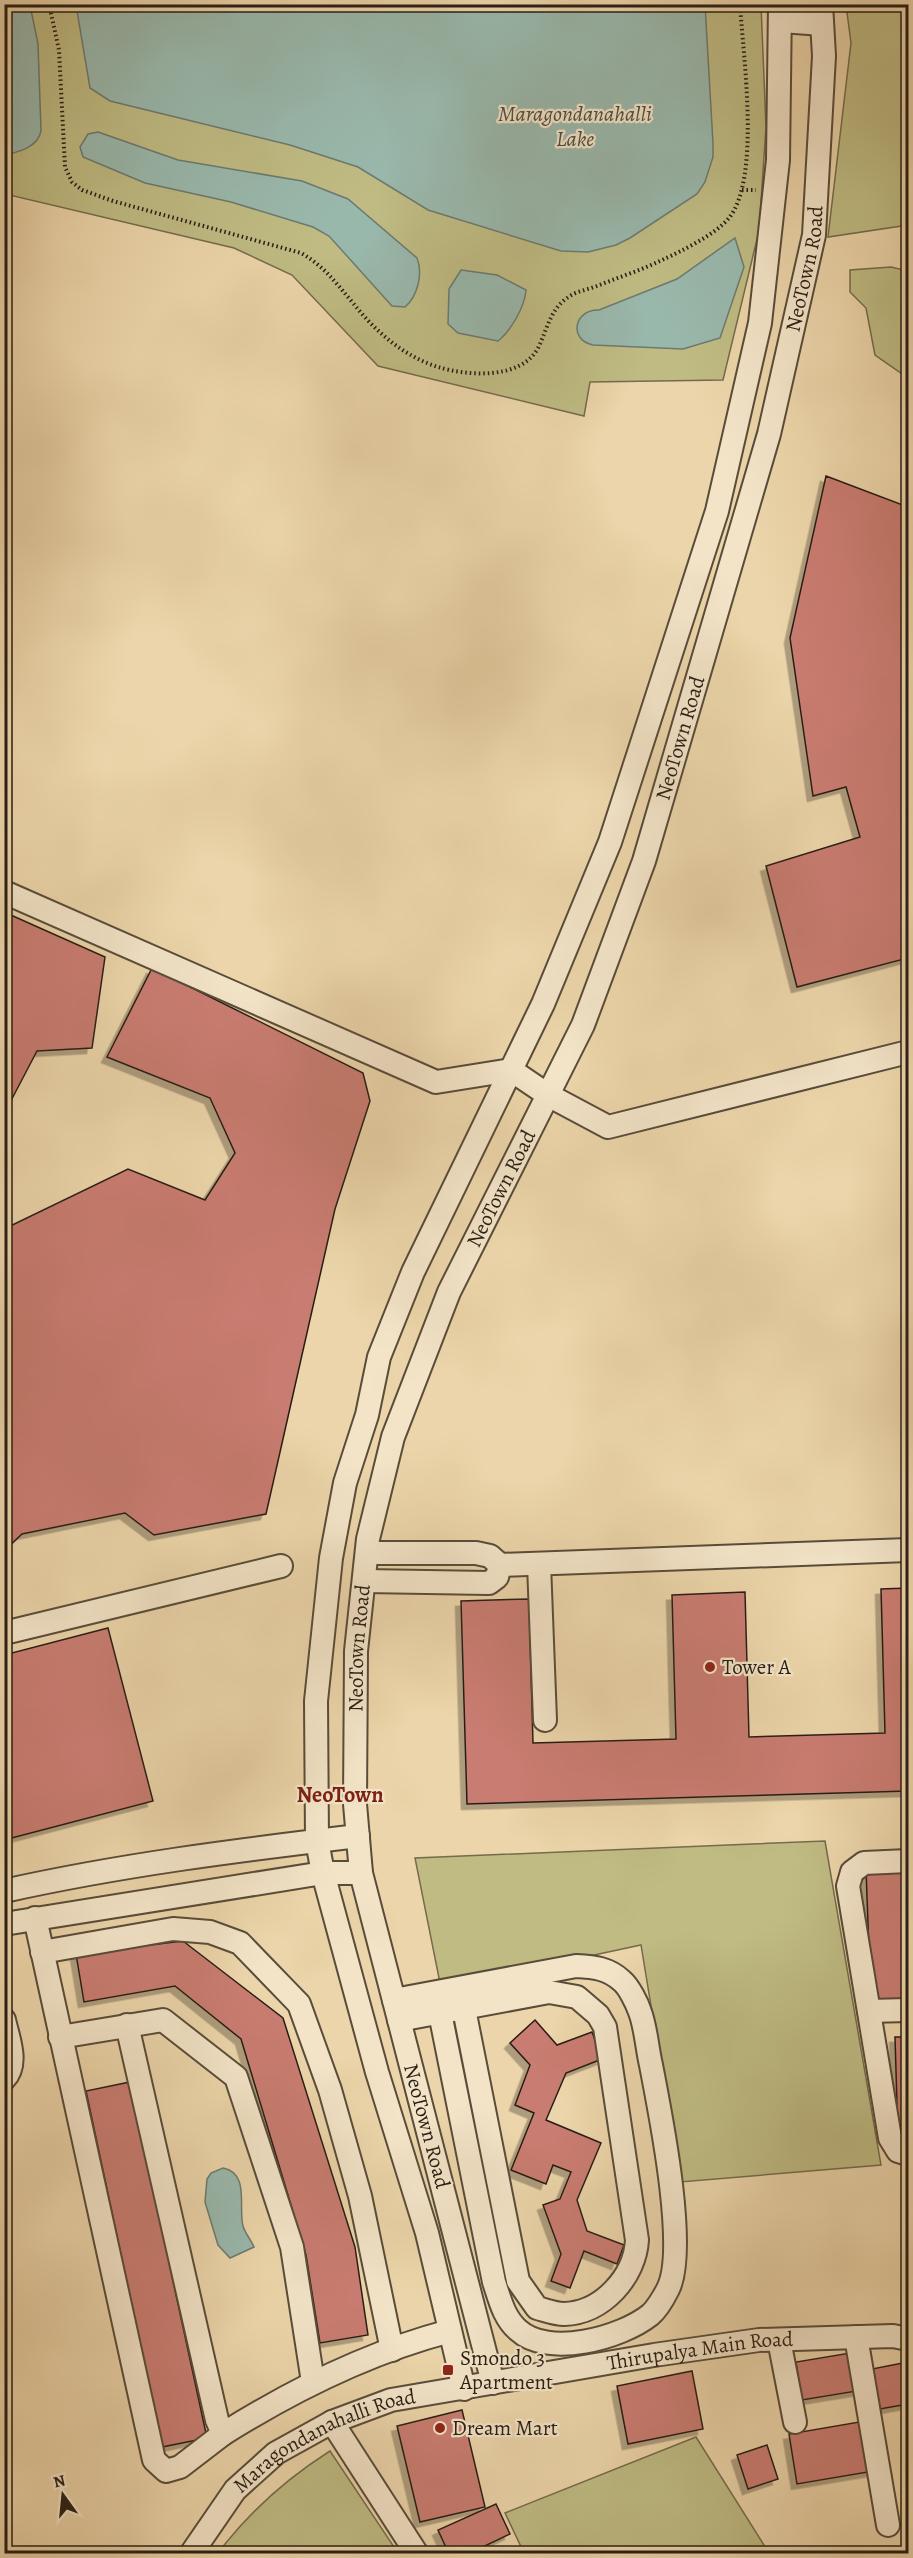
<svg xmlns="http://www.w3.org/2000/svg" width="913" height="2558" font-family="Alegreya,serif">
<defs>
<filter id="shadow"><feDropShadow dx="-5.5" dy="5.5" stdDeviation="0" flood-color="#0004"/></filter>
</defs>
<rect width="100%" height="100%" fill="#ecd5aa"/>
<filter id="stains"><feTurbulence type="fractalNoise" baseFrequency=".00333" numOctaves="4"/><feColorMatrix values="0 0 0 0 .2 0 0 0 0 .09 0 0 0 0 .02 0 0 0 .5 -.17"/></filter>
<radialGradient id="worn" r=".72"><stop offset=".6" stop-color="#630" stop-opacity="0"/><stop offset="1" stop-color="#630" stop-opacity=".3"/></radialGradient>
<!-- green -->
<path fill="#bfbb83" stroke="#746c4c" stroke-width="1.5" d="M5 5H761L766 127 759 231 723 380 590 382 584 416 378 366 292 275 234 248 5 194Z
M846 5H908V225L828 237 851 43Z
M891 267 908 271V378L875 355 866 308 850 292V270Z
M825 1841 881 2165 680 2182 641 1945 441 1988 415 1858Z
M696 2437 769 2553H524L505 2513Z
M330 2451 398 2553H218C249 2512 286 2479 330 2451Z"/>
<!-- water -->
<path fill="#99b8ac" stroke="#6c7a70" stroke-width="1.5" d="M5 4 30 5 38 44 41 131C38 147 19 152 5 155Z
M76 5H705L713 143V157L705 182 697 194 630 238 616 245 588 252 561 251 428 210 358 167 290 145 110 101 90 88Z
M98 132 178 160 302 181 348 199 417 258C423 273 418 296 405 307L392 306 329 236 313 227 231 202 145 183 83 157 80 147 88 134Z
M735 238 744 267 720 338 683 349 593 345C568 340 574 309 599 310L677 279Z
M461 270 497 275 526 290C525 306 511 331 498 341L458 333 448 324 449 289Z
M223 2168C250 2173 238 2207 243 2226 245 2233 251 2240 254 2247L230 2258 218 2245 205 2202 207 2179 211 2173Z"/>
<!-- building -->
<path fill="#c97c71" stroke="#281e15" stroke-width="1.5" filter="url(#shadow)" d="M826 476 908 507V958L797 987 766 866 860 837 846 787 813 796 790 638Z
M4 912 105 957 92 1048 37 1051 4 1114Z
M152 968 363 1073 370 1101 335 1209 266 1514 154 1535 125 1513 22 1534 4 1551V1229L128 1169 205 1200 235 1153 210 1098 107 1057Z
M908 1588V1791L467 1804 461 1601 529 1599 533 1743 676 1739 672 1595 745 1592 749 1737 885 1733 881 1589Z
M108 1628 153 1801 4 1840V1655Z
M908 1868V2002L871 2003 866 1870Z
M183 1941 283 2018 355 2247 368 2335 320 2343 306 2255 241 2039 175 1986 84 2002 76 1954Z
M535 2020 557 2045 592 2032 602 2059 566 2073 546 2120 601 2143 577 2200 587 2231 624 2245 617 2264 584 2251 570 2288 551 2281 561 2254 543 2205 560 2199 571 2172 553 2165 546 2184 511 2170 534 2113 515 2105 530 2065 510 2043Z
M895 2037H908V2138L898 2139Z
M130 2082 207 2438 162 2447 86 2091Z
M856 2352 863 2390 802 2400 796 2362Z
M908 2362V2404L880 2409 872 2369Z
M692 2371 703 2429 628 2444 617 2386Z
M462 2410 485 2507 420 2522 397 2426Z
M865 2421 874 2471 797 2484 789 2434Z
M767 2445 778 2479 748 2489 737 2455Z
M496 2504 510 2534 468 2554H449L438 2530Z"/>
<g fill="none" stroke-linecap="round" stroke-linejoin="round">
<defs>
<g id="minor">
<path d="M782 21 822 24"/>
<path d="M4 892 436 1082 511 1070 548 1095 608 1127 908 1052"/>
<path d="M539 1564 545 1720"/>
<path d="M500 1565 908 1550"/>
<path d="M364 1581 489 1583 497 1577 500 1565 490 1556 476 1553H367"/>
<path d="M4 1633 281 1566"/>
<path d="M908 1861 864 1863 852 1872 848 1886 890 2138 898 2151 908 2154"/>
<path d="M4 1891C120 1865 240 1850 358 1836"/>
<path d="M35 1918 154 2460 166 2471 180 2467 223 2434"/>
<path d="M4 1924 323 1873H361"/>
<path d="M42 1952 173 1929 210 1932 240 1943 299 2004 330 2090 360 2196 392 2350"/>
<path d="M394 2000 576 1966C594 1967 608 1968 622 1981 629 1987 637 2003 640 2012 646 2028 647 2048 651 2065 660 2112 688 2249 668 2289 664 2297 656 2310 650 2315 621 2338 548 2358 518 2330 504 2318 500 2300 494 2282L440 2013"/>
<path d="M869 2011 908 2010"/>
<path d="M4 2020C8 2038 19 2064 4 2079"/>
<path d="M399 2020 549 1992 577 1997 598 2015 605 2027 637 2240C635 2276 603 2313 564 2314 555 2314 545 2310 537 2308L518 2281 464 2009"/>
<path d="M127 2025 217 2420 223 2434C293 2390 370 2352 450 2331"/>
<path d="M60 2037 163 2020 236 2077 292 2247 313 2382"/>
<path d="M856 2337 888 2525"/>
<path d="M779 2340 795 2422"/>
<path id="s1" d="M493 2383 361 1873 355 1804 356 1651 368 1539 393 1437 449 1292 583 1025 644 861 769 434 814 235 824 56 821 4"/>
<path d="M464 2389 427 2233 377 2072 323 1873 317 1841 316 1701 331 1558 345 1483 367 1415 379 1357 413 1272 543 1004 610 842 717 511 760 323 778 160 780 4"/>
<path d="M332 2422 417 2554"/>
<path id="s2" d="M191 2554 235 2490 276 2453 332 2422 391 2400 654 2355 759 2340 893 2336 908 2339"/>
</g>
</defs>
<!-- minor casing -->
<use href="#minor" stroke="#594c3a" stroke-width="26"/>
<!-- path -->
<path stroke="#281e15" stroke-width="4" stroke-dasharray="1.5 3" stroke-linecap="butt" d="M49 4 59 50 65 167 72 182 82 190 113 201 301 253C324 266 336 283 353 303 375 331 403 356 438 367 467 376 521 380 538 348 547 330 550 310 567 298 576 291 587 290 597 286 619 277 642 270 664 259 682 251 716 234 729 218 761 178 743 56 740 4
M742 190H756"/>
<!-- minor -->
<use href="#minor" stroke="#f3e4c8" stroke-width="22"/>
</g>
<!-- markers -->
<g fill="#8f2418" stroke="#f3e4c8" stroke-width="2">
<circle cx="710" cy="1667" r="6"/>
<rect x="442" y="2364" width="12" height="12" rx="3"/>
<circle cx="440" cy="2428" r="6"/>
</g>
<g text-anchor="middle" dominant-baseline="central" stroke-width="4.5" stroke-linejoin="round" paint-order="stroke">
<!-- street labels -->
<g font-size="21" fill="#281e15" stroke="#f3e4c8">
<text stroke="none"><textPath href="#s1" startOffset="2210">NeoTown Road</textPath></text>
<text stroke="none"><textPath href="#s1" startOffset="1724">NeoTown Road</textPath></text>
<text stroke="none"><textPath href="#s1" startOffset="1238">NeoTown Road</textPath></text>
<text stroke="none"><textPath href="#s1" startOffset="752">NeoTown Road</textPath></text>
<text transform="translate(427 2126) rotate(75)">NeoTown Road</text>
<text stroke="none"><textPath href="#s2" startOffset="573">Thirupalya Main Road</textPath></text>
<text stroke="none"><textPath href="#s2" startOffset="182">Maragondanahalli Road</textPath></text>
</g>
<!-- poi labels -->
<g font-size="21" fill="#281e15" stroke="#f3e4c8" text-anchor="start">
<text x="722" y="1667">Tower A</text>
<text x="460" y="2358">Smondo 3<tspan x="460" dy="24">Apartment</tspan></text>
<text x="452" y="2428">Dream Mart</text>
</g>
<!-- water labels -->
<g font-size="22" font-style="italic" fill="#4a4c42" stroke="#f3e4c8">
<text x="575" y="114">Maragondanahalli<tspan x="575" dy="25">Lake</tspan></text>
</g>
<!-- neighbourhood labels -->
<g font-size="22" font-weight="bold" fill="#7a1f14" stroke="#f3e4c8">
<text x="340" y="1795">NeoTown</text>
</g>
</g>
<!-- margin -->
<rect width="913" height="2558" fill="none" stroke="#ecd5aa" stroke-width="24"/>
<rect x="6" y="6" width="901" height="2546" fill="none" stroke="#281e15" stroke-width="3"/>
<rect x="12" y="12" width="889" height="2534" fill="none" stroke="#281e15" stroke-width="1.5"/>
<!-- north arrow -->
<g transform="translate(63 2495) rotate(345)" stroke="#f3e4c8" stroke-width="4.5" paint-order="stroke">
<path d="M0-4.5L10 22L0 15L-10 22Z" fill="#281e15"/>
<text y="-9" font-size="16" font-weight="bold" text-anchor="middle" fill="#281e15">N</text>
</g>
<rect width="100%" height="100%" filter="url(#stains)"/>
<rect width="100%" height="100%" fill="url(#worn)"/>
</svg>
